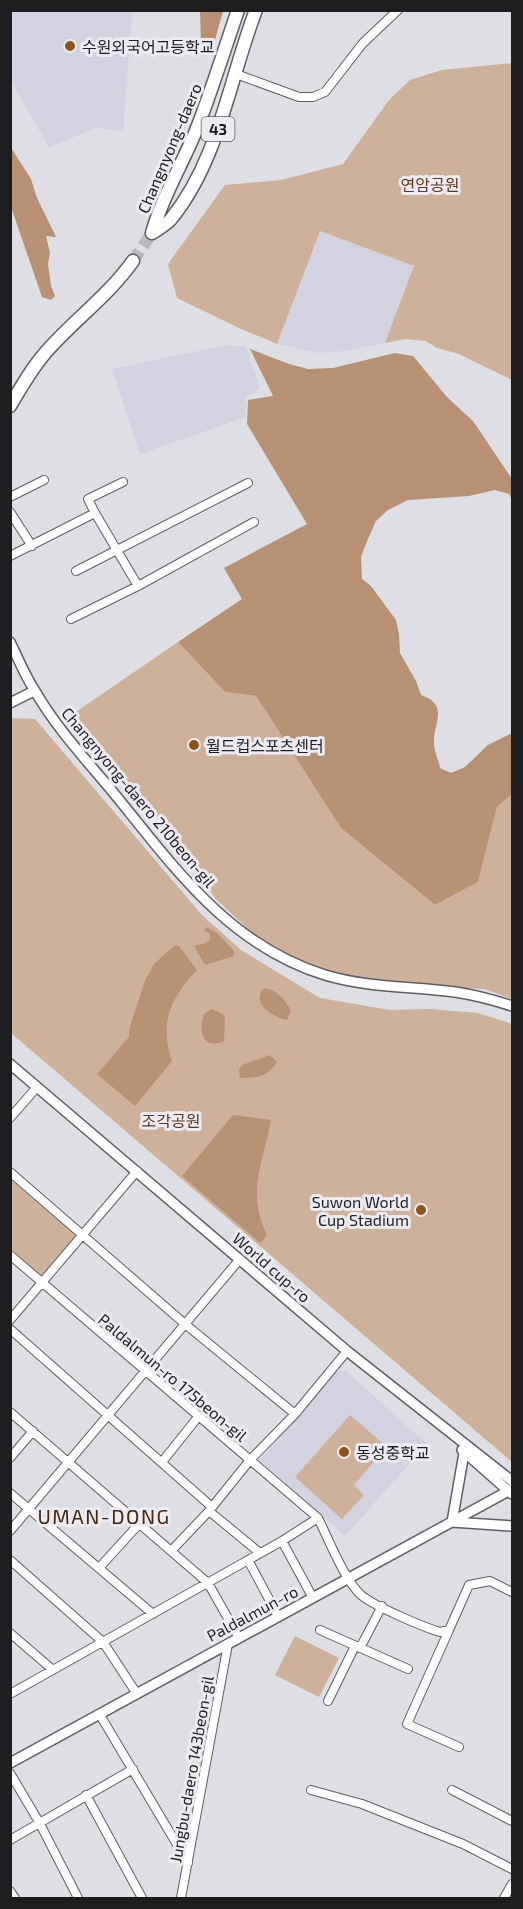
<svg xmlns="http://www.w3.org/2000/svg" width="523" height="1909" font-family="'Exo 2','Noto Sans KR',sans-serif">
<rect width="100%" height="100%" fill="#dedee5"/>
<!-- built -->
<path fill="#d3d2e0" d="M10 11H132L123 131 96 128 49 147 11 81Z
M320 231 414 266 385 343 345 351 318 353 277 344Z
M227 345 246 347 260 388 246 398V417L140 454 112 369Z
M345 1370 427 1444 345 1536 260 1460 337 1371Z"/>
<!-- green -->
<path fill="#cfb099" d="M512 63V380L459 354 437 348 426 341 405 339 385 343 414 266 320 231 277 344 239 328 177 298 168 264 225 185 281 180 343 164 389 100 410 80 442 70Z
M178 642 225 692 256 696 341 828 435 905 478 882 497 807 512 794V999L485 989 378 984 339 977 285 955 248 929 215 898 194 863 73 714Z
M11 718 35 719 201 914 241 950 320 998 390 1010 430 1009 478 1013 512 1024V1462L11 1033Z
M10 1179 77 1236 42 1276 11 1249Z
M350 1415 387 1447 354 1485 364 1495 342 1519 295 1477Z
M295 1636 339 1658 319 1697 275 1675Z"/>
<!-- forest -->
<path fill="#b89173" d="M200 11H223L215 40 205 47 201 42Z
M10 146 31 179 37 198 56 237 46 236 50 253 48 264 51 286 55 296 51 300 42 297 11 207Z
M250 349 289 364 308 369 333 368 395 353 413 356 447 397 473 421 512 479V500L509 494 495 490 469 496 408 500 388 510 376 521 367 541 361 557 362 579 371 586 396 620 399 634 400 653 416 681 421 695C450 705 433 723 434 744 434 751 439 760 440 768L451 773 465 767 488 745 512 733V794L497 807 478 882 435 905 341 828 256 696 225 692 178 642 242 599 224 568 307 524 247 424 248 400 273 396Z
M206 927 217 933 234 951V956L205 965 194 946 203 944 210 940V934L204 930Z
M175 945 179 946 197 970C170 999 159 1023 172 1061L135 1106 97 1074 129 1037V1030L144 983 154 964Z
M265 988C278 991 285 999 291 1011L287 1020C279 1019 261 1010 260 1000 259 997 261 992 262 990Z
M212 1009 223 1014 225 1018 224 1041C202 1051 198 1029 204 1014Z
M270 1055 277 1062C269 1077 256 1078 240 1078L239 1069 242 1065Z
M233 1115 271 1120C263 1164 246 1191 267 1235L260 1243 182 1176Z"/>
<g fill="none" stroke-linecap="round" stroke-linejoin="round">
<!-- primary-tunnel -->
<path stroke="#b8b8be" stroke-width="12" stroke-dasharray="12 6" stroke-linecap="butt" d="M133 261 152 233"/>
<defs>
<path id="minor" d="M236 74 299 97H313L325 92 363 43 398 10
M10 497 44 480
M10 512 32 546
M95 513 138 586
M10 556 95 513 88 499 123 482
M76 571 248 483
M71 619 138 586 254 522
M10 1118 37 1087
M10 1172 185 1324 295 1414
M10 1255 318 1518C328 1538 345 1581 361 1595 374 1606 423 1627 440 1632L449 1630 469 1585 490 1581 512 1592
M10 1320 137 1171
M10 1329 212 1507
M10 1412 208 1583 239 1638
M10 1458 33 1431
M162 1462 198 1417
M10 1493 153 1614
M209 1511 260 1553
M10 1531 240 1259
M282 1541 313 1598
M171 1551 209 1511 250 1460 295 1414 347 1351
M10 1560 103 1642 137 1694
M248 1560 278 1616
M99 1568 139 1524
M320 1630 408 1669
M449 1630 407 1724 459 1747
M10 1633 53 1670
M360 1648 382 1606
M10 1694 282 1541 318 1518
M328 1701 355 1646
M100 1715 188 1863
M10 1773 39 1822 78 1898
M311 1790 362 1804 463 1844 512 1869
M452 1790 512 1821
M86 1795 142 1898
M10 1840 133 1769
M10 1891 15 1898
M181 1898 228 1644
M504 1898 512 1884"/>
<path id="tertiary" d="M10 642C18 658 25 676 35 691 58 731 92 766 121 802 179 874 232 946 325 975 368 988 411 986 455 992 475 995 494 1000 512 1006
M10 703 34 691
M10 1064 347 1351 512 1481
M462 1450 512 1494
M464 1453 452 1522 512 1526
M10 1763 512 1489"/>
<path id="primary" d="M152 233C158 229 166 225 171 219 219 160 229 80 256 10
M152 233C163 194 185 160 199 123 213 86 225 48 238 10
M10 406C21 387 32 368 46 352 74 320 108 296 133 261"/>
</defs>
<!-- minor casing -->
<use href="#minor" stroke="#5e5d64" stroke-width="10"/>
<!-- tertiary casing -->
<use href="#tertiary" stroke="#5e5d64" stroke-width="12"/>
<!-- primary casing -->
<use href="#primary" stroke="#5e5d64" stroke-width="15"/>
<!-- minor -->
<use href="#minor" stroke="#fff" stroke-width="8"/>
<!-- tertiary -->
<use href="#tertiary" stroke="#fff" stroke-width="9"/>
<!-- primary -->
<use href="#primary" stroke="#fff" stroke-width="12"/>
</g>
<!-- markers -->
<g fill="#915317" stroke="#ecebf2" stroke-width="2">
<circle cx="70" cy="46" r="6"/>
<circle cx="194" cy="745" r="6"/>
<circle cx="421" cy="1210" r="6"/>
<circle cx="344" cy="1452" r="6"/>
</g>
<g text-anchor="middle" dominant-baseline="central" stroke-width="6" stroke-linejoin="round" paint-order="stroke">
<!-- shield labels -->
<rect fill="#ecebf2" stroke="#5c5c60" stroke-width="1.5" x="201.5" y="117" width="33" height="24" rx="4.5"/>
<g font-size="15" font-weight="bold" fill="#1e1e21">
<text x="218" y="129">43</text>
</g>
<!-- poi labels -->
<g font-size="16" fill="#1e1e21" stroke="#ecebf2" text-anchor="start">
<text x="82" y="46">수원외국어고등학교</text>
<text x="206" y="745">월드컵스포츠센터</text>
<text x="409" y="1201" text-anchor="end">Suwon World<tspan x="409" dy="18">Cup Stadium</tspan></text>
<text x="356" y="1452">동성중학교</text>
</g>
<!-- street labels -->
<g font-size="16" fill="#1e1e21" stroke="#ecebf2">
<text transform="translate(169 148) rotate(-67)">Changnyong-daero</text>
<text transform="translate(139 797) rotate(50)">Changnyong-daero 210beon-gil</text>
<text transform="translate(272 1267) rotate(41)">World cup-ro</text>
<text transform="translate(173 1377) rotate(40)">Paldalmun-ro 175beon-gil</text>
<text transform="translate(252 1613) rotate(-28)">Paldalmun-ro</text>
<text transform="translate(191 1769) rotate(-80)">Jungbu-daero 143beon-gil</text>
</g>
<!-- park labels -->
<g font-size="16" fill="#603815" stroke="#ecebf2">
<text x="430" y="184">연암공원</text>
<text x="171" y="1120">조각공원</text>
</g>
<!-- quarter labels -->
<g font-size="20" letter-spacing="1.5" fill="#44260a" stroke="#ecebf2">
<text x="104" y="1516">UMAN-DONG</text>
</g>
</g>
<!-- border -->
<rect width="523" height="1909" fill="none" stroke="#1e1e21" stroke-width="24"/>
</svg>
